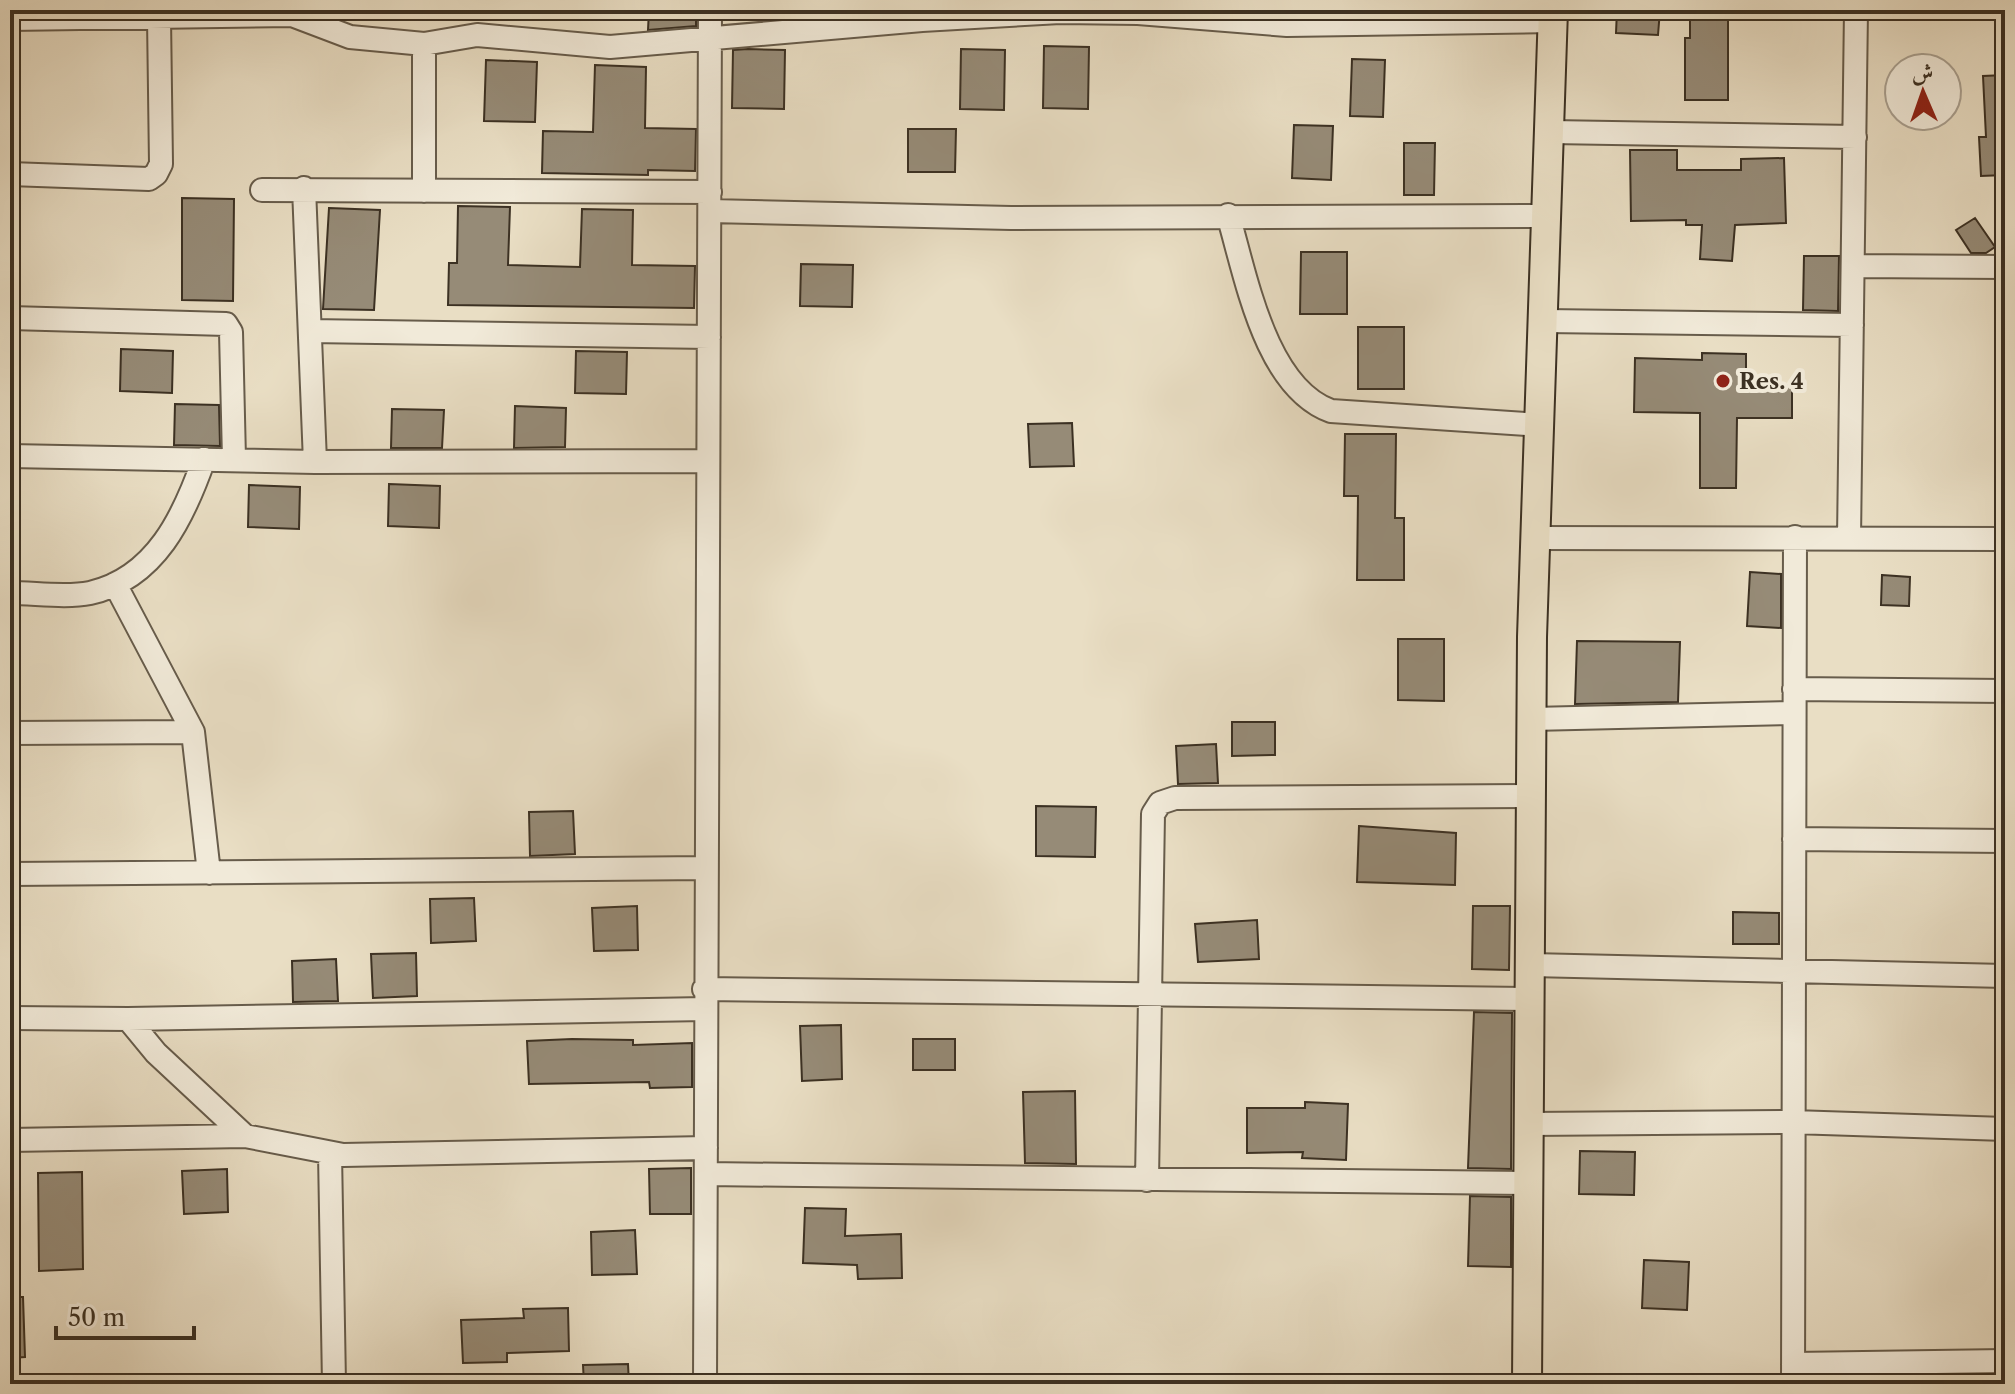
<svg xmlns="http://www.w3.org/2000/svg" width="2015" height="1394" font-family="'Libre Caslon Text',Amiri,serif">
<rect width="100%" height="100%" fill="#e9dec4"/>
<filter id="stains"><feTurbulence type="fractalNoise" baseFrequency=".0025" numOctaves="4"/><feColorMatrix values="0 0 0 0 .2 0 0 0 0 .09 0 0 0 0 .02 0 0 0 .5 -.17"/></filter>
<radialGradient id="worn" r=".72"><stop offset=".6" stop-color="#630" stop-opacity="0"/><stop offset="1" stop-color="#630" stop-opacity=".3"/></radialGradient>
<!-- building -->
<path fill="#968b77" stroke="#3c3123" stroke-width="2" d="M649 10H696V26L648 30Z
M1617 10H1660L1658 35 1616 33Z
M1690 10H1728V100H1685V38H1690Z
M1044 46 1089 47 1088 109 1043 108Z
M748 49 785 50 784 109 732 108 733 50Z
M961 49 1005 50 1004 110 960 109Z
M1352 59 1385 60 1383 117 1350 116Z
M486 60 537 62 535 122 484 121Z
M595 65 646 67 645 128 696 129 695 171 648 170V175L542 173 543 131 593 132Z
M2005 75V175L1981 176 1979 137H1986L1983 76Z
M1294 125 1333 126 1331 180 1292 178Z
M908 129H956L955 172H908Z
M1404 143H1435L1434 195H1404Z
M1630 150H1677V170H1741V159L1784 158 1786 223 1735 225 1732 261 1700 259 1702 225H1686V220L1631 221Z
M182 198 234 199 233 301 182 300Z
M458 206 510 207 508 265 580 267 582 209 633 210 632 265 695 266 694 308 448 305 449 263H457Z
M329 208 380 210 374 310 323 309Z
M1975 218 1995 247 1986 253H1971L1956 230Z
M1301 252H1347V314H1300Z
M1804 256H1839L1838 311 1803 310Z
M801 264 853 265 852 307 800 306Z
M1358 327H1404V389H1358Z
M121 349 173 351 172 393 120 391Z
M576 351 627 352 626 394 575 393Z
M1702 353 1746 354V384L1792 385V418H1737L1736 488H1700V413L1634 412 1635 358 1702 360Z
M175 404 219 405 220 446 174 445Z
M515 406 566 408 565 447 514 448Z
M392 409 444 410 442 448H391Z
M1072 423 1074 466 1030 467 1028 424Z
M1345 434H1396L1395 518H1404V580H1357L1358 496H1344Z
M389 484 440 486 439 528 388 526Z
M249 485 300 487 299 529 248 527Z
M1750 572 1781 574V628L1747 626Z
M1882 575 1910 577 1909 606 1881 605Z
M1398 639H1444V701L1398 700Z
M1577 641 1680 642 1678 702 1575 704Z
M1232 722H1275V755L1232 756Z
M1216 744 1218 783 1178 784 1176 746Z
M1036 806 1096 807 1095 857 1036 856Z
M573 811 575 854 530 856 529 812Z
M1359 826 1456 833 1455 885 1357 882Z
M474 898 476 941 431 943 430 899Z
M637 906 638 950 594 951 592 908Z
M1473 906H1510L1509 970 1472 969Z
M1733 912 1779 913V944H1733Z
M1257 920 1259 959 1198 962 1195 924Z
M416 953 417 996 373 998 371 954Z
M336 959 338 1001 293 1002 292 961Z
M1474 1012 1512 1013 1511 1169 1468 1168Z
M841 1025 842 1079 802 1081 800 1026Z
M572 1039 633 1040V1045L692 1043V1087L650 1088 649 1082 529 1084 527 1041Z
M913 1039H955V1070H913Z
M1075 1091 1076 1164 1025 1163 1023 1092Z
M1305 1102 1348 1104 1346 1160 1302 1158 1303 1152 1247 1153V1108H1305Z
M1580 1151 1635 1152 1634 1195 1579 1194Z
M691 1168V1214H650L649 1169Z
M227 1169 228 1212 184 1214 182 1171Z
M82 1172 83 1269 39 1271 38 1173Z
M1470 1196 1511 1197V1267L1468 1266Z
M805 1208 846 1209 845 1236 901 1234 902 1278 858 1279 857 1265 803 1263Z
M635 1230 637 1274 592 1275 591 1232Z
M1644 1260 1689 1262 1687 1310 1642 1308Z
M10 1297H23L25 1357 10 1358Z
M568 1308 569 1351 507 1353V1362L463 1363 461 1320 524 1318 523 1309Z
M628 1364 629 1384H584L583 1365Z"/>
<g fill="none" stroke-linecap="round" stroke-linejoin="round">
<defs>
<path id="minor" d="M10 19 292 15 350 37 424 44 477 35 610 47 922 20 1060 12 1138 13 1287 25 1553 21
M424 44V191
M1551 132 1855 137
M10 174 149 179 156 174 161 164 159 18
M304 188 315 462
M262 190 710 192
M710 211 1011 218 1549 216
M1228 215C1246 276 1265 387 1331 411L1541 425
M1854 266 2005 267
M10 318 226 324 231 332 234 459
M1545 321 1852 325
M310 331 709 337
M10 456 315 462 708 461
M1536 538 2005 539
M1849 538 1856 10
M115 584 193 732 209 873
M10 593C35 593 66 598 90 593 156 578 184 516 204 459
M1794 689 2005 691
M1532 719 1794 713
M10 733 193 732
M1794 839 2005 841
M10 874 706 868
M1531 965 2005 976
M704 989 1531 999
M10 1018 128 1019 705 1009
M128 1019 156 1053 245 1136
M1529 1124 1793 1122 2005 1129
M10 1140 245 1136 343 1155 706 1148
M330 1153 334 1384
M706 1174 1529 1183
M1147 1180 1153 814 1160 803 1175 798 1533 796
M1793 1364 2005 1361
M705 1384 710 10
M1793 1384 1795 537"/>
<path id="major" d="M1527 1384 1532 637 1553 10"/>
</defs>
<!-- minor casing -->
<use href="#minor" stroke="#675c4b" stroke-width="26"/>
<!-- major casing -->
<use href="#major" stroke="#3c3123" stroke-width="32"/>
<!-- minor -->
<use href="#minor" stroke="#f1ead9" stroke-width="22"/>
<!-- major -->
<use href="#major" stroke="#e9dec4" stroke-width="28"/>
</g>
<!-- markers -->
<circle fill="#8f2418" stroke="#f1ead9" stroke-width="3" cx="1723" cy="381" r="8"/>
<g text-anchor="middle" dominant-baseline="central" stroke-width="8" stroke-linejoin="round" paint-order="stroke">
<!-- poi labels -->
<g font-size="22" font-weight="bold" fill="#3c3123" stroke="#f1ead9" text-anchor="start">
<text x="1739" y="381">Res. 4</text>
</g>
</g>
<!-- margin -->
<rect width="2015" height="1394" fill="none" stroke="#e9dec4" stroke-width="40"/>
<rect x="12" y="12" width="1991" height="1370" fill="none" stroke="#3c3123" stroke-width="4"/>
<rect x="20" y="20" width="1975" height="1354" fill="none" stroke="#3c3123" stroke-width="2"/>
<!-- north arrow -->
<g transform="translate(1923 92) rotate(358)"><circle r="38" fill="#f1ead9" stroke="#a9a090" stroke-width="2"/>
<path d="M0-6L14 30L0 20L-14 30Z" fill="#8f2418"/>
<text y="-12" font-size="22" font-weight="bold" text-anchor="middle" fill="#3c3123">ش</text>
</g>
<!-- scale -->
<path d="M56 1326v12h138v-12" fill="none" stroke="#3c3123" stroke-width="4"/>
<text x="68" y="1326" font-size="24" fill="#3c3123" stroke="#f1ead9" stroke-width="6" paint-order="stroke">50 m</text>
<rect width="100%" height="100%" filter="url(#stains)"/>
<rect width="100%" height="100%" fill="url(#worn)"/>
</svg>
